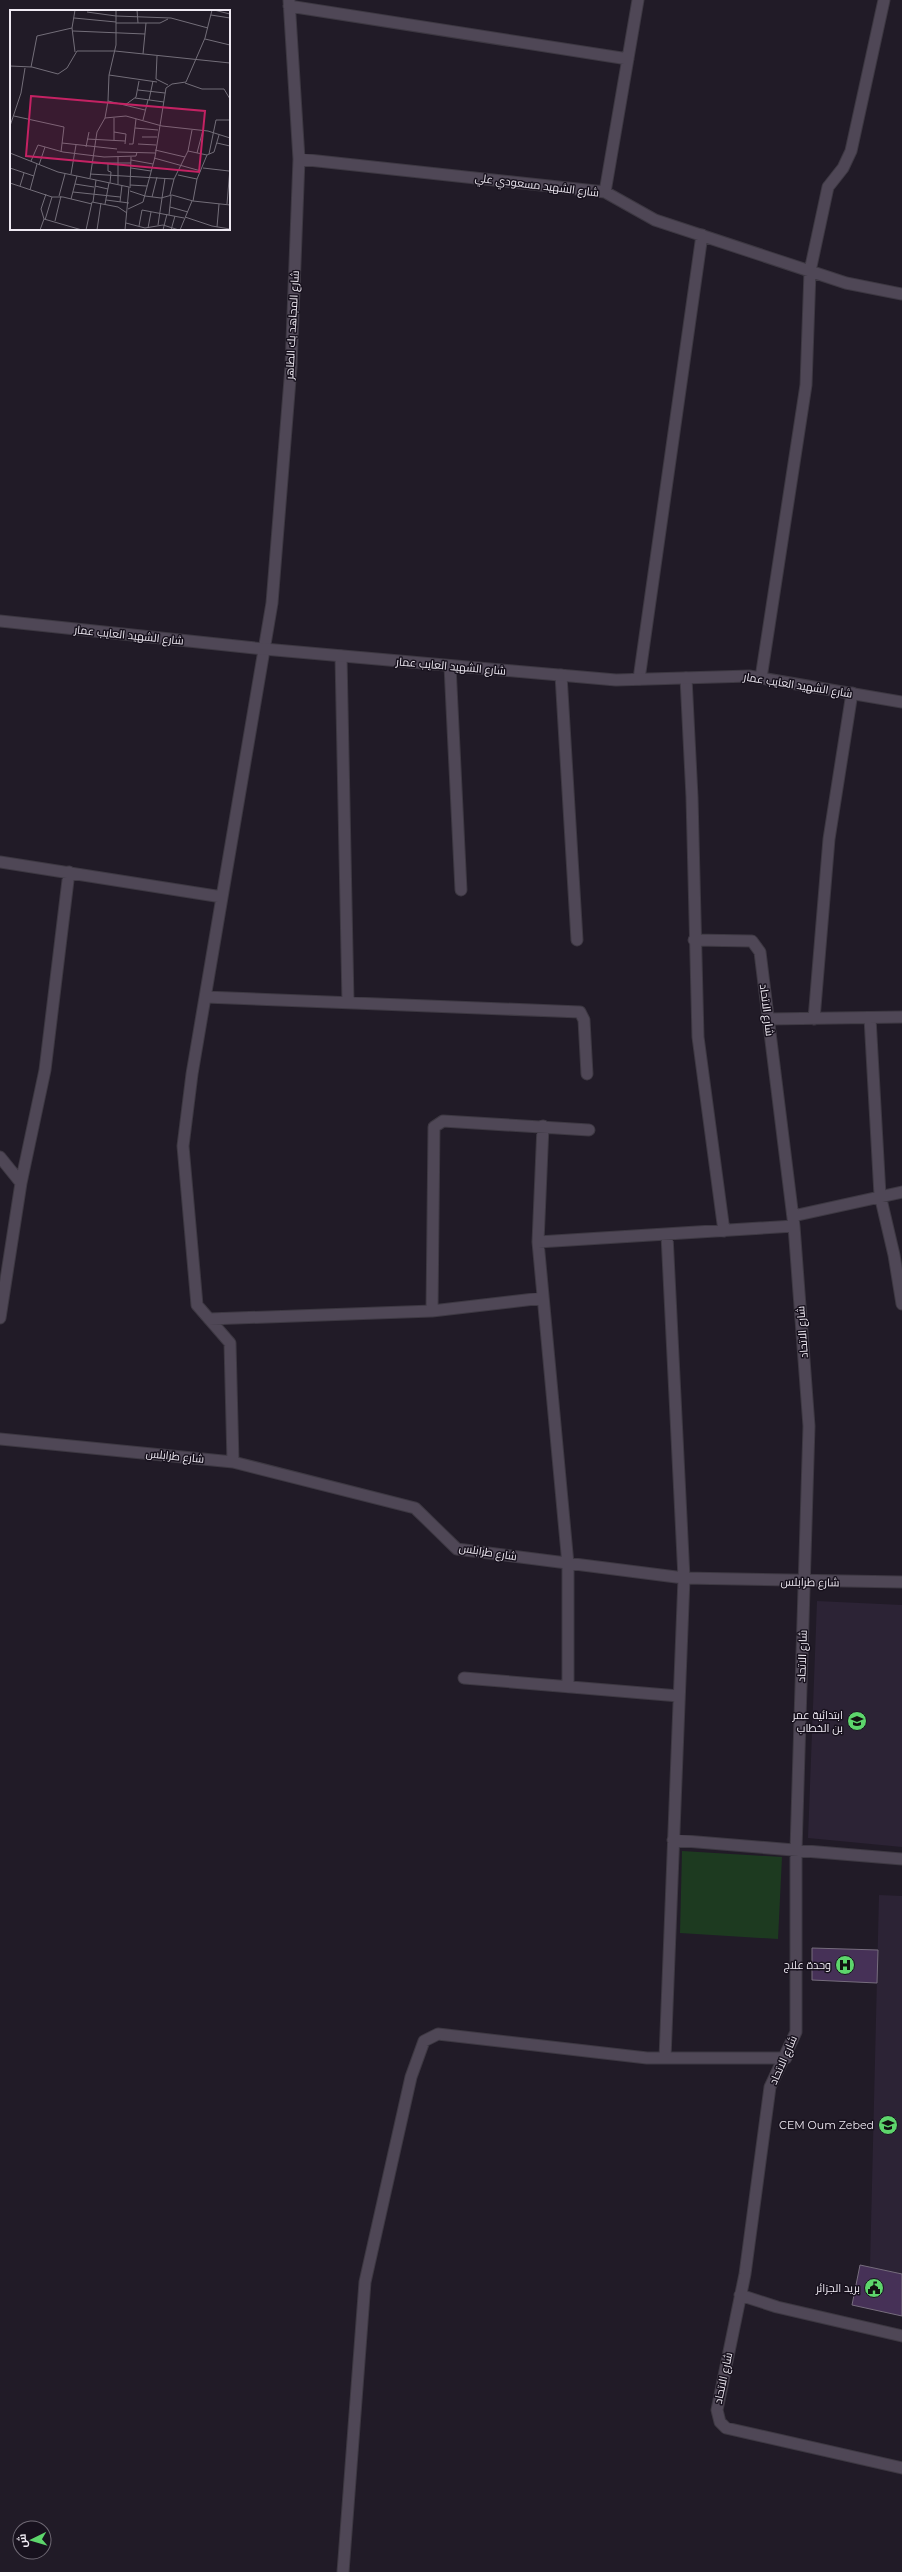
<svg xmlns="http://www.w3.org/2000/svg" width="902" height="2572" font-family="Montserrat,Cairo,sans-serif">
<rect width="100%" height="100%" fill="#211b27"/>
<!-- built -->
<path fill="#2c2335" d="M817 1601 902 1605V1847L808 1838Z
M879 1895 902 1896V2274L870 2267Z"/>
<!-- green -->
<path fill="#1d3a20" d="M682 1851 782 1857 778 1939 680 1933Z"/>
<!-- building -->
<path fill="#463157" stroke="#766d7d" d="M812 1948 878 1950 877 1983 812 1980Z
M860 2265 902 2274V2316L852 2305Z"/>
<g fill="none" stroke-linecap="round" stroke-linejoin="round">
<defs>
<path id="minor" d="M289 6 628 59
M299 159 605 192 655 220 846 283 902 294
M605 192 638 0
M341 656 348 1002
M450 666 461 890
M561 675 577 940
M686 678 692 797 698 1037 724 1231
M761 678 806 385 810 271 828 187 843 168 851 151 884 0
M639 679 702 235
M0 862 222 897
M694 940 752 941 760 952 794 1226 809 1426 796 1850V2032L770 2087 745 2274 717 2410 720 2422 726 2428 902 2468
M205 997 580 1012 584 1020 587 1074
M870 1018 880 1195 894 1255 902 1304
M768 1019 902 1017
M814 1019 829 839 852 693
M543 1126 538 1242 568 1564V1687
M0 1157 21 1183
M793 1216 902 1192
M538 1242 794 1226
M432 1311 434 1127 443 1121 589 1130
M0 1318 21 1183 45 1070 69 872
M209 1319 432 1311 543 1298
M0 1439 233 1462 415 1508 457 1549 684 1578 902 1582
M233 1462 230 1343 197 1305 183 1146 192 1074 272 603 291 367 299 159 289 0
M464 1678 679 1696
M673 1840 902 1859
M665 2058 684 1578 667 1235
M740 2295 777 2307 902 2336
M343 2572 365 2282 411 2077 424 2041 438 2034 647 2058H786"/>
<path id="tertiary" d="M0 621 264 649 616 680 749 676 902 702"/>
</defs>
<!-- minor casing -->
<use href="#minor" stroke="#3d3842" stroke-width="13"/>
<!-- tertiary casing -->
<use href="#tertiary" stroke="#3d3842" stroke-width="13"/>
<!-- minor -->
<use href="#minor" stroke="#4f4756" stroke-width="11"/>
<!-- tertiary -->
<use href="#tertiary" stroke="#4f4756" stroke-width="11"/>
</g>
<!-- icons -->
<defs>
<symbol id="school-disc" viewBox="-11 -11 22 22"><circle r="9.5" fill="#5dd56c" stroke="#18121e"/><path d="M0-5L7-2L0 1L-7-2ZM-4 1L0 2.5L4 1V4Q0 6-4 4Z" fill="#111"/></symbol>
<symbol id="hospital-disc" viewBox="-11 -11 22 22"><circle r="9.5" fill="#5dd56c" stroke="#18121e"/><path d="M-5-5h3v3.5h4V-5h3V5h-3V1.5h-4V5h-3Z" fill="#111"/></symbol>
<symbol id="civic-disc" viewBox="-11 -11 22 22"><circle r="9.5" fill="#5dd56c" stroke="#18121e"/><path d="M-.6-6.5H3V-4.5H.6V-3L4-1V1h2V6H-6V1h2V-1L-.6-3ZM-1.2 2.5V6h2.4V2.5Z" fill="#111"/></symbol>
</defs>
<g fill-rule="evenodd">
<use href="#school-disc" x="846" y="1710" width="22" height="22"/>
<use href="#hospital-disc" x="834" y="1954" width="22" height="22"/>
<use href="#school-disc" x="877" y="2114" width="22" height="22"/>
<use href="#civic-disc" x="863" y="2277" width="22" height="22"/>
</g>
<g text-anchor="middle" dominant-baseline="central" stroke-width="3" stroke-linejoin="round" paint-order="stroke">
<!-- street labels -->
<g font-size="11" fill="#efeaf3" stroke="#18121e">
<text transform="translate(537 185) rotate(7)">شارع الشهيد مسعودي علي</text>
<text transform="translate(292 325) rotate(-87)">شارع المجاهد بك الطاهر</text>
<text transform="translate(129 635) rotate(6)">شارع الشهيد العايب عمار</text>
<text transform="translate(451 666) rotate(5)">شارع الشهيد العايب عمار</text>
<text transform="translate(798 685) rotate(9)">شارع الشهيد العايب عمار</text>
<text transform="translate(767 1010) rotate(83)">شارع الاتحاد</text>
<text transform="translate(802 1332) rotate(-94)">شارع الاتحاد</text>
<text transform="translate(175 1456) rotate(6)">شارع طرابلس</text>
<text transform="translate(488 1552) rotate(9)">شارع طرابلس</text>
<text transform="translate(810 1582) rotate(1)">شارع طرابلس</text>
<text transform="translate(802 1656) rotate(-88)">شارع الاتحاد</text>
<text transform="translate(783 2060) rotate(-66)">شارع الاتحاد</text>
<text transform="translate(723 2378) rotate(-78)">شارع الاتحاد</text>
</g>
<!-- poi labels -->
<g font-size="11" fill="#efeaf3" stroke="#18121e" text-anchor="end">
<text x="843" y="1715">ابتدائية عمر<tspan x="843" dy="13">بن الخطاب</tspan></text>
<text x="831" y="1965">وحدة علاج</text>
<text x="874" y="2125">CEM Oum Zebed</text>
<text x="860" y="2288">بريد الجزائر</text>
</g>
</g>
<!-- overview -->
<g transform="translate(10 10)">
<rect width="220" height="220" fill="#211b27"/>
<path fill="none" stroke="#736e79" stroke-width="1" d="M127 0 128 13M204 0 220 4M77 2 106 6 161 8 198 18M201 5 220 8M64 8 106 12M106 13H150L158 9M63 21 135 24M195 29 220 35M65 42 62 18 65 0M133 44 136 13M147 46 146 69 158 75M0 56 22 57 48 64 57 58 67 41H105L220 53M21 57 27 26 62 18M99 65 147 72M175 73 192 79H214L220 89M128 80 155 83M125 88 154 92M139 90 143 71M98 91 135 100M115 95 126 87 129 71M4 106 54 117 51 142M95 108 116 106 152 116 198 121 220 128M133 110 138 90M0 116 11 83 15 58M125 118 148 120M104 122 116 124 115 134M132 127H147M77 129 115 131M104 130V108M52 133 107 139M207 133 220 136M119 134H123L126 109M128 134 146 135M76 137 79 122M145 140 175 147M178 141 197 145 204 142 209 125M107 142 145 143M0 143 48 162 119 177M187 143 193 120M199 144 206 110H220M108 147V174M144 148 191 161M121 150 143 154M21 151 28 135 53 142 94 147 126 146 127 142M83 153H121M98 154V161L101 162 100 173M29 155 35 137M0 158 24 166M121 158 141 161M193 158 219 161M61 164 66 135M80 164 164 169M168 165 187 169M80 168 87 122 95 108 98 91 99 65 106 35V0M0 173 42 187H53L82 194M65 174 84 177M120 175 137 176M10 176 14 163M85 176 98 179M120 178 121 147M20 180 27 154M120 181 135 186 151 188 162 185 183 191 220 195M63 182 110 187M160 185 164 169 178 141 182 120M49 186 55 164M142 187 147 167M61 189 67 166M96 190 119 193M183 191 187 169 197 145M83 192 86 170M110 192 112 175M95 194 99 173M217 194 220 158M160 197 178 202M118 199 133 192 145 147 156 78 162 74 176 72 195 28 202 0M159 205 161 186M175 207 202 216 220 219M34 209 31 199 36 184M35 210 42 187M45 211 51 186M116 213 135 218 153 215 169 220M148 215 155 168M129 216 132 200 174 208M207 217 209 194M138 218 141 202M30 220 34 209 72 220M76 220 82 192 108 197 117 203M87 220 91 193M115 220 119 177M153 220 157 204M161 220 165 206M170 220 182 191"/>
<path fill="#c42263" fill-opacity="0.15" stroke="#c42263" stroke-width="2" d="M21 86 195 101 189 162 16 146Z"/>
<rect width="220" height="220" fill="none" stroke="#efeaf3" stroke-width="2"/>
</g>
<!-- north arrow -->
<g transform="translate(32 2540) rotate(265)"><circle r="19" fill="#18121e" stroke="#6e6873"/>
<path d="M0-3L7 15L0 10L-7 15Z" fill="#5dd56c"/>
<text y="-6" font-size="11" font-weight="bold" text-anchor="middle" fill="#efeaf3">ش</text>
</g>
</svg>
